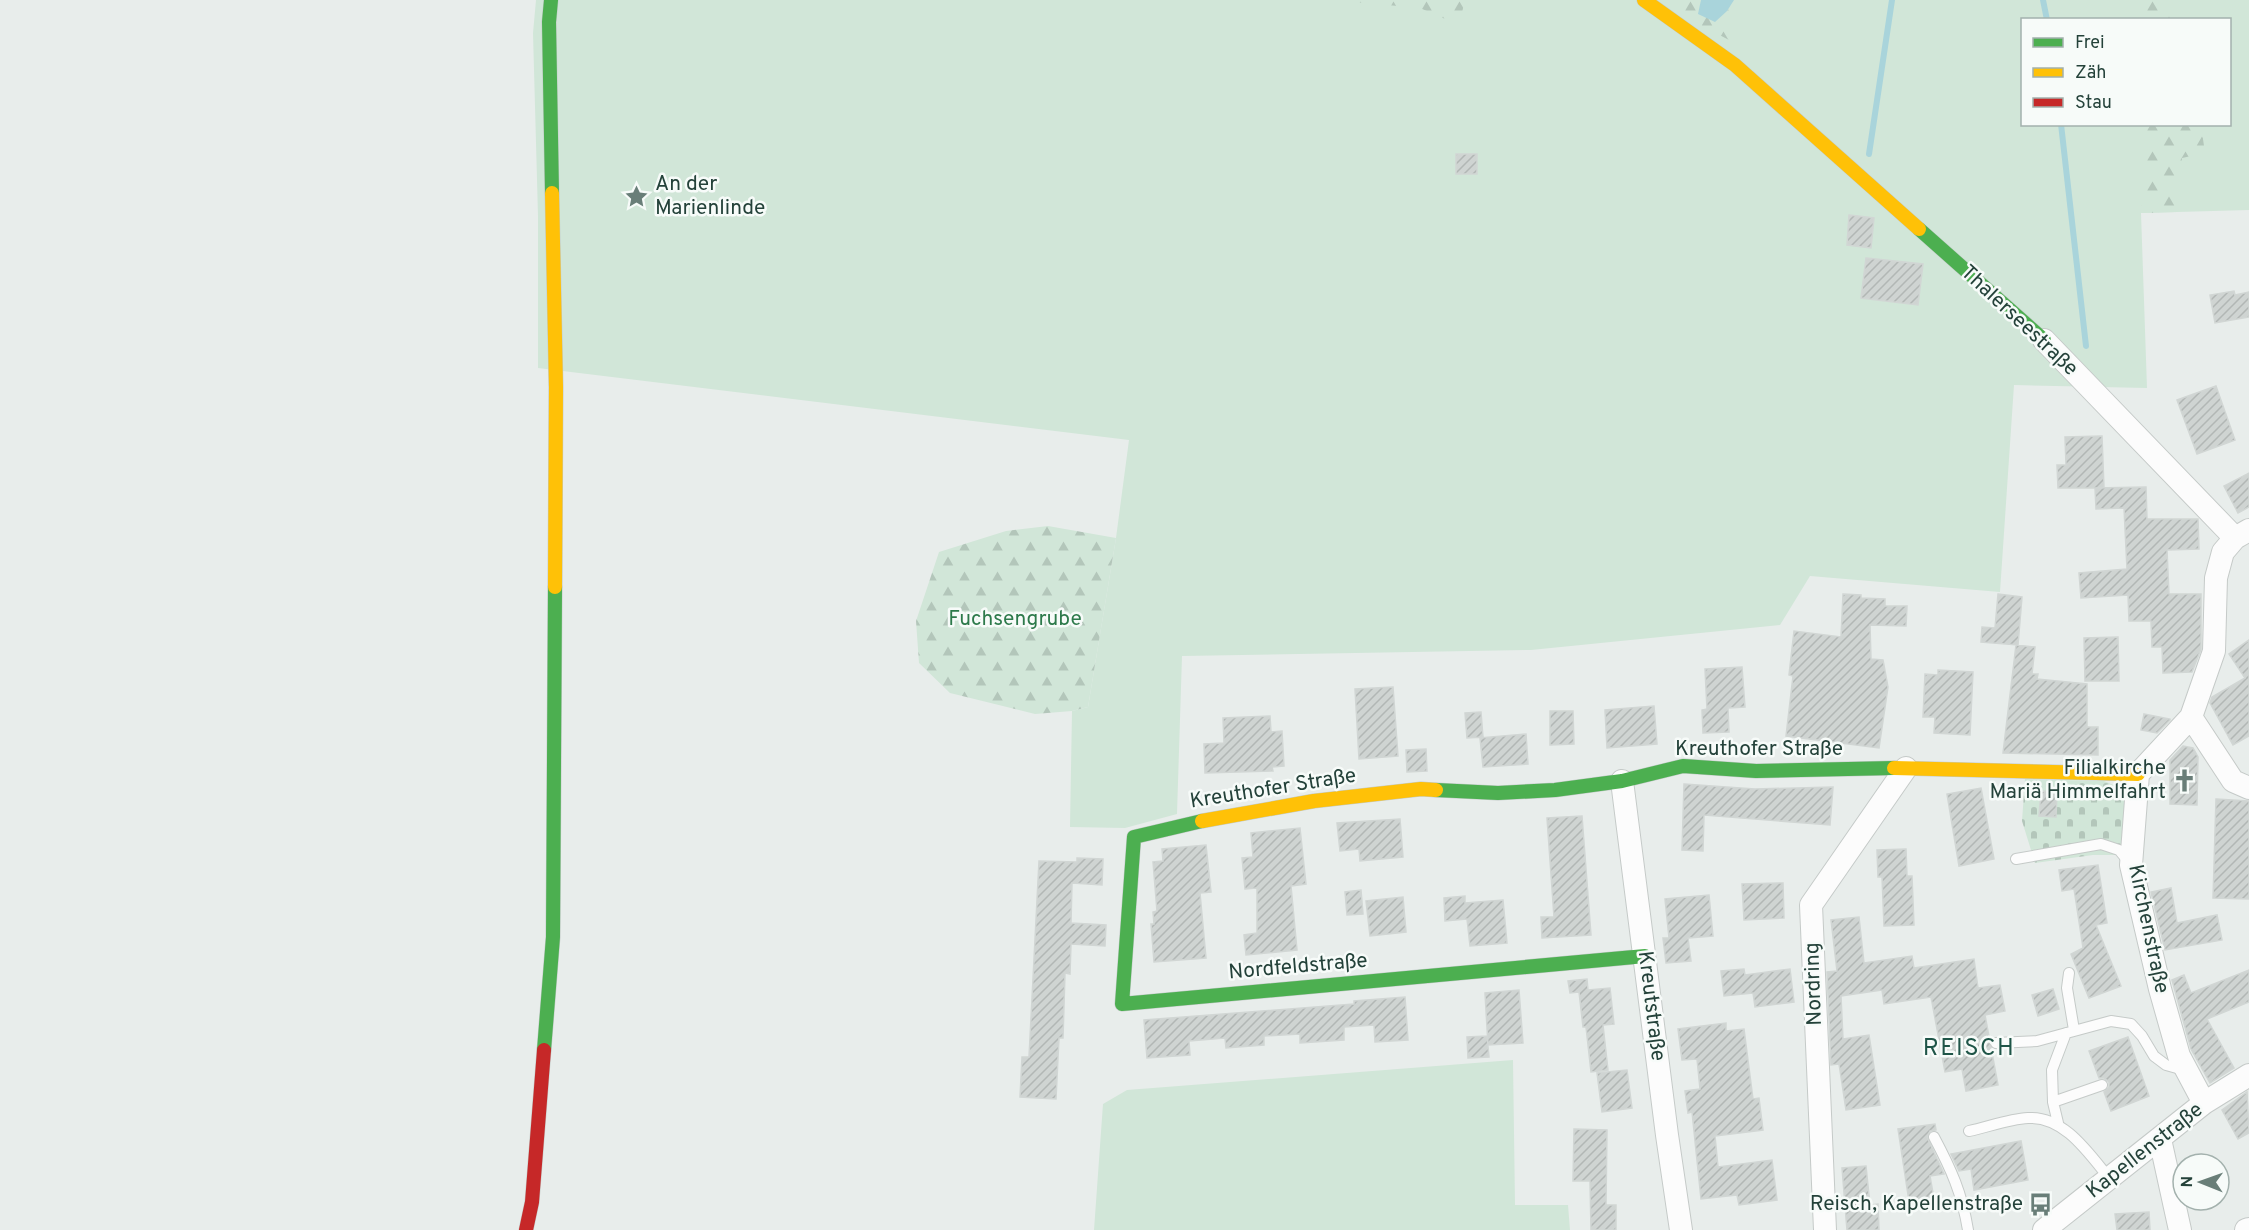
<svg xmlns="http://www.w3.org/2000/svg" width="2249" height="1230" font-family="Overpass,sans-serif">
<defs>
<pattern id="forest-firs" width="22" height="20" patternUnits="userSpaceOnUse" patternTransform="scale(1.5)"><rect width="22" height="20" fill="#d1e6d8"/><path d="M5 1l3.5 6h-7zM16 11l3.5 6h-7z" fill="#b3c6ba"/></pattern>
<pattern id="cemetery-stones" width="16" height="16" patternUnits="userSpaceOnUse" patternTransform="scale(1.5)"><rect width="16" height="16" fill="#d1e6d8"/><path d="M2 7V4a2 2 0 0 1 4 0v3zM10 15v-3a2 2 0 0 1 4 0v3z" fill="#b3c6ba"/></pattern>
<pattern id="building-hatch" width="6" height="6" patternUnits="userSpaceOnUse" patternTransform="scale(1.5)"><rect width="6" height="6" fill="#cfd4d2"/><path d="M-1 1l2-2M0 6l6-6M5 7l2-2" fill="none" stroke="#b2b7b5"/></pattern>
</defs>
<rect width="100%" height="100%" fill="#e8edeb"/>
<!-- grass -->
<path fill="#d1e6d8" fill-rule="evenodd" d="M536 0H2249V210L2141 213 2147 388 2014 385 2000 592 1810 576 1780 625 1531 650 1182 656 1177 814 1125 828 1070 827 1072 711 1088 707 1116 538 1129 440 538 368V216L533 33ZM2022 20H2230V124H2022Z
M1513 1060 1515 1205H1568L1570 1230H1094L1103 1104 1127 1090Z"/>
<!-- forest -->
<path fill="url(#forest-firs)" d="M1332 0H1465L1459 25 1420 8Z
M1683 0H1701L1698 14 1727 11 1734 0H1743L1729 40 1678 13Z
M2144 0H2172L2173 19H2144Z
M2143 124 2201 125 2205 153 2182 158 2177 212 2141 213Z
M1048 526 1116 538 1088 707 1072 711 1035 714 950 693 919 663 916 621 939 552 1006 531Z"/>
<!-- cemetery -->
<path fill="url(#cemetery-stones)" d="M2025 779 2104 781 2132 793 2126 845 2115 855H2093L2035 863 2022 821Z"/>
<!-- water -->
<path fill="#a9d4db" d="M1701 0H1734L1727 11 1715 22 1698 14Z"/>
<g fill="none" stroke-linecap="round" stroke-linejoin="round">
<!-- stream -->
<path stroke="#a9d4db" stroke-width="6" d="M2043 0 2047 20
M2061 124 2086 346
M1869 154 1892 0"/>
</g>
<!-- building -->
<path fill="url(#building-hatch)" stroke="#d1d6d4" stroke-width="1.5" d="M1456 154H1477V174H1456Z
M1849 215 1874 218 1871 248 1847 245Z
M1866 258 1923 264 1918 305 1861 298Z
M2234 291 2235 295 2249 292V317L2215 323 2210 295Z
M2216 386 2235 440 2197 454 2177 400Z
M2102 436 2104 488H2058L2057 465H2066L2065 437Z
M2249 473V507L2238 513 2224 486Z
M2146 487 2147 519H2198L2199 549 2167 550 2169 594H2201V649L2192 672 2163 673 2162 647H2152L2151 621H2129L2128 595 2081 598 2079 573 2127 569 2124 508 2096 509 2095 488Z
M1843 594 1861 595V598L1885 599V606H1907L1906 626 1870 625 1871 659 1883 660 1888 687 1879 748 1786 736 1793 676 1789 675 1794 631 1841 637Z
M1998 594 2022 597 2018 645 1981 642 1982 627 1995 628Z
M2118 637 2119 681H2085L2084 638Z
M2249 640V736L2233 745 2210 703 2212 697 2245 678 2229 654Z
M2016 645 2035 647 2032 674H2038L2037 679 2087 684V727H2098V755L2003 753Z
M1742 667 1745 707 1728 708 1729 732 1703 733 1702 710 1707 709 1705 669Z
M1938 670 1973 672 1970 735 1934 733 1935 717H1923L1925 674 1938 675Z
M1393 687 1398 756 1359 759 1355 689Z
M1654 706 1657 744 1607 748 1605 710Z
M1550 711H1573L1574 744 1550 745Z
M1481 712 1483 737 1467 738 1465 713Z
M2144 714 2170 719V720L2157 733 2141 730Z
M1270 716 1271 732 1282 731 1284 766 1272 767 1273 771 1205 773 1204 744 1224 743 1223 718Z
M1526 734 1528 764 1483 767 1480 738Z
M2183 746 2193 748 2198 757 2197 805 2170 804V760Z
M1426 749 1427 771 1407 772 1406 750Z
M1684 784 1755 789 1833 787 1830 825 1704 815 1703 851 1682 850Z
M1981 788 1994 859 1959 866 1947 794Z
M2041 791 2057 792 2056 817 2039 816Z
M2216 799 2249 801V899L2213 898Z
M1582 816 1591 935 1542 938 1541 917H1554L1547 818Z
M1400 819 1403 857 1360 861 1359 849 1340 851 1337 823Z
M1300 828 1306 884 1291 886 1297 950 1246 955 1244 935 1257 933V888L1245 889 1242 858 1253 857 1251 833Z
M1206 845 1211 892 1200 893 1206 958 1154 962 1151 924H1154L1153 912 1157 911 1153 862 1163 861 1162 849Z
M1906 849 1907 876H1912L1914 925 1884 926 1882 877H1878L1877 850Z
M1077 858 1103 859 1102 885 1072 883 1071 923 1106 925 1105 946 1071 944 1070 974 1065 973 1063 1038H1059L1056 1099 1020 1097 1022 1057H1029L1039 861 1077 862Z
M2098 865 2107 923 2096 925 2121 986 2089 998 2071 954 2083 948 2074 889 2062 891 2059 870Z
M1783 883 1784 918 1744 920 1742 884Z
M2171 888 2177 923 2217 915 2222 940 2165 950 2151 892Z
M1361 890 1363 914 1347 915 1345 892Z
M1709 895 1713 936 1688 938 1691 961 1666 963 1663 938H1669L1665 899Z
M1465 896V903L1503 900 1507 943 1470 946 1467 919 1445 921 1444 898Z
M1403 897 1406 932 1370 936 1366 901Z
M1859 917 1864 963 1912 956 1914 968 1974 959 1978 988 2000 985 2005 1011 1985 1015 1998 1085 1966 1091 1962 1069 1945 1072 1931 997 1884 1004 1882 990 1841 996 1843 1039 1869 1035 1880 1105 1846 1110 1839 1064 1831 1065 1827 972 1837 971 1831 920Z
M1744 969 1745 975 1790 969 1794 1002 1755 1007 1753 993 1724 996 1721 971Z
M2249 970V1002L2207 1019 2234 1068 2210 1083 2191 1049 2172 980 2184 975 2191 993Z
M1587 979 1588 990 1610 988 1614 1024 1603 1025 1608 1070 1591 1072 1586 1027H1583L1579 992 1570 993 1568 981Z
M2053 989 2059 1009 2038 1016 2032 995Z
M1519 990 1523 1043 1488 1045 1485 993Z
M1405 997 1408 1040 1375 1042 1374 1025 1344 1027V1040L1300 1043V1034L1264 1036V1045L1226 1048 1225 1038 1189 1041 1190 1055 1147 1058 1144 1020 1354 1004V1001Z
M1726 1023V1031L1744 1029 1753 1099 1759 1098 1763 1130 1715 1136 1718 1167 1772 1160 1777 1200 1739 1205 1737 1195 1701 1199 1692 1112 1688 1113 1685 1091 1700 1089 1697 1059 1682 1060 1678 1029Z
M1487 1036 1489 1057 1468 1058 1467 1037Z
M2128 1037 2149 1096 2111 1111 2104 1092 2109 1087V1082L2104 1078H2099L2089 1051Z
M1627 1070 1632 1108 1602 1112 1597 1073Z
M2247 1092 2249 1133 2238 1139 2222 1110Z
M1935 1124 1936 1130 1930 1131 1927 1137 1944 1174 1930 1176 1935 1205 1910 1208 1898 1129Z
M1574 1129 1607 1130 1606 1205H1616V1230H1591L1590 1181H1573Z
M2021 1141 2028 1180 1974 1190 1971 1169 1959 1171 1951 1154Z
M1866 1166 1870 1205 1878 1204 1879 1230H1847L1842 1168Z
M2149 1212 2150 1230H2117L2115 1214Z"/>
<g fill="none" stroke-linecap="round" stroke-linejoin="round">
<defs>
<path id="lane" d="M2016 859 2101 844 2119 850 2129 862
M2069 973 2067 988 2074 1030
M1996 1043 2037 1041 2111 1021 2131 1024 2142 1036 2154 1056 2166 1065 2184 1070
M2053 1102 2102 1085
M2058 1123 2053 1102 2052 1070 2066 1033
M1969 1131C1988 1127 2009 1119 2028 1118 2065 1116 2089 1154 2110 1179
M1934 1137C1951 1169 1962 1193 1968 1230"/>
<path id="street" d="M2044 340 2235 538
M2191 717 2233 781 2249 788
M1622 781 1667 1135 1681 1230
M2204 1103 2179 1056 2160 989 2131 865 2138 774 2191 717 2214 651 2216 578 2223 552 2235 538 2249 530
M2160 1139 2180 1230
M1825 1230 1811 905 1906 768
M2044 1230 2204 1103 2249 1075
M2246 1230 2249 1229"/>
<path id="fast" d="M551 0 549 22 552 193
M1919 229 2044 340
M1436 790 1498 793 1555 790 1622 781 1683 766 1756 771 1894 768
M1202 821 1134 837 1122 1004 1645 956
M544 1050 553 937 555 587"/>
<path id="slow" d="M1644 0 1735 65 1919 229
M552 193 556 387 555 587
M1894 768 2138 774
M1202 821 1314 801 1421 789 1436 790"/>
<path id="jam" d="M526 1230 532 1202 544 1050"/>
</defs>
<!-- lane casing -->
<use href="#lane" stroke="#c5cac8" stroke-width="12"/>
<!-- street casing -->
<use href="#street" stroke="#c5cac8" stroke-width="24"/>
<!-- fast casing -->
<use href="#fast" stroke="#c3cbc8" stroke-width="15"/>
<!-- slow casing -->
<use href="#slow" stroke="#c3cbc8" stroke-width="15"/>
<!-- jam casing -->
<use href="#jam" stroke="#c3cbc8" stroke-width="15"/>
<!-- lane -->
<use href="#lane" stroke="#fcfcfc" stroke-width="10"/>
<!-- street -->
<use href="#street" stroke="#fcfcfc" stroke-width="22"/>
<!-- fast -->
<use href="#fast" stroke="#4caf50" stroke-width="14"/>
<!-- slow -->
<use href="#slow" stroke="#ffc107" stroke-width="14"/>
<!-- jam -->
<use href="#jam" stroke="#c62828" stroke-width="14"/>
</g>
<!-- icons -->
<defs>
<symbol id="sight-bare" viewBox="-9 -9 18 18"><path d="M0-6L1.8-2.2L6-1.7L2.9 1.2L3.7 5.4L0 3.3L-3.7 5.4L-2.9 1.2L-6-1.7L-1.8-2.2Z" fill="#697e78" stroke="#f7fbf9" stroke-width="2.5" paint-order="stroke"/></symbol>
<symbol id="church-bare" viewBox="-9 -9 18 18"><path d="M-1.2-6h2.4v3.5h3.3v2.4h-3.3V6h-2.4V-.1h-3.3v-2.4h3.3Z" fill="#697e78" stroke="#f7fbf9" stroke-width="2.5" paint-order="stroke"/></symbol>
<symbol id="bus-bare" viewBox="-9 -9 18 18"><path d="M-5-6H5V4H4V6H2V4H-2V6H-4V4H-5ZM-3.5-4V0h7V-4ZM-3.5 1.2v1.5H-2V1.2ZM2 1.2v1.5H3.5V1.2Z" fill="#697e78" stroke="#f7fbf9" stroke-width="2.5" paint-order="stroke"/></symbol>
</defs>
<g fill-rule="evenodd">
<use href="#sight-bare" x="620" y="180" width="33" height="33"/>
<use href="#church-bare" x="2168" y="764" width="33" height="33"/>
<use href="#bus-bare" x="2024" y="1188" width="33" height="33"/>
</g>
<g text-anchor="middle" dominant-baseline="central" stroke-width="5" stroke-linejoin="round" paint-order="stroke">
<!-- poi labels -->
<g font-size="21" fill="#24423a" stroke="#f7fbf9" text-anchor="end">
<text x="655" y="184" text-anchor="start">An der<tspan x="655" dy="24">Marienlinde</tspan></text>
<text x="2166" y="768">Filialkirche<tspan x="2166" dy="24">Mariä Himmelfahrt</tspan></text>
<text x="2023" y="1204">Reisch, Kapellenstraße</text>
</g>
<!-- street labels -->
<g font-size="21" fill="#24423a" stroke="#f7fbf9">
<text transform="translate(2019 321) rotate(43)">Thalerseestraße</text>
<text x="1759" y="749">Kreuthofer Straße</text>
<text transform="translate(1273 789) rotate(-9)">Kreuthofer Straße</text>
<text transform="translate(2148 929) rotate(78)">Kirchenstraße</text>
<text transform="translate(1298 967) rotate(-5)">Nordfeldstraße</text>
<text transform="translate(1814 984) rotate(-92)">Nordring</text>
<text transform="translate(1651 1006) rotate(83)">Kreutstraße</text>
<text transform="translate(2145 1151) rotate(-38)">Kapellenstraße</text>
</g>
<!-- park labels -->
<g font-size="21" fill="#2d7a4b" stroke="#f7fbf9">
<text x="1015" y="619">Fuchsengrube</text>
</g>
<!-- quarter labels -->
<g font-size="24" letter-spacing="1.5" fill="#1f5548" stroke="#f7fbf9">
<text x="1969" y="1049">REISCH</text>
</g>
</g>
<!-- legend -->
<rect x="2021" y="18" width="210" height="108" fill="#f7fbf9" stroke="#a3b1ad" stroke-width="1.5"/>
<rect x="2033" y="38" width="30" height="9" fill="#4caf50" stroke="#a3b1ad" stroke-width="1.5"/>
<text x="2075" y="48" font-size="18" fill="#24423a">Frei</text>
<rect x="2033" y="68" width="30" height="9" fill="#ffc107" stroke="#a3b1ad" stroke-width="1.5"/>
<text x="2075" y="78" font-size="18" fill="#24423a">Zäh</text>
<rect x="2033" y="98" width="30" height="9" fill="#c62828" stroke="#a3b1ad" stroke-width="1.5"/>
<text x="2075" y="108" font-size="18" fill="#24423a">Stau</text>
<!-- north arrow -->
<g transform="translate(2201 1182) rotate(271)"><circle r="28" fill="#f7fbf9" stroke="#a3b1ad" stroke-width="1.5"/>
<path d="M0-4.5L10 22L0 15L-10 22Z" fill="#697e78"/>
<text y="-9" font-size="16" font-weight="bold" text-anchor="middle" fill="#24423a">N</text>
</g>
</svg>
